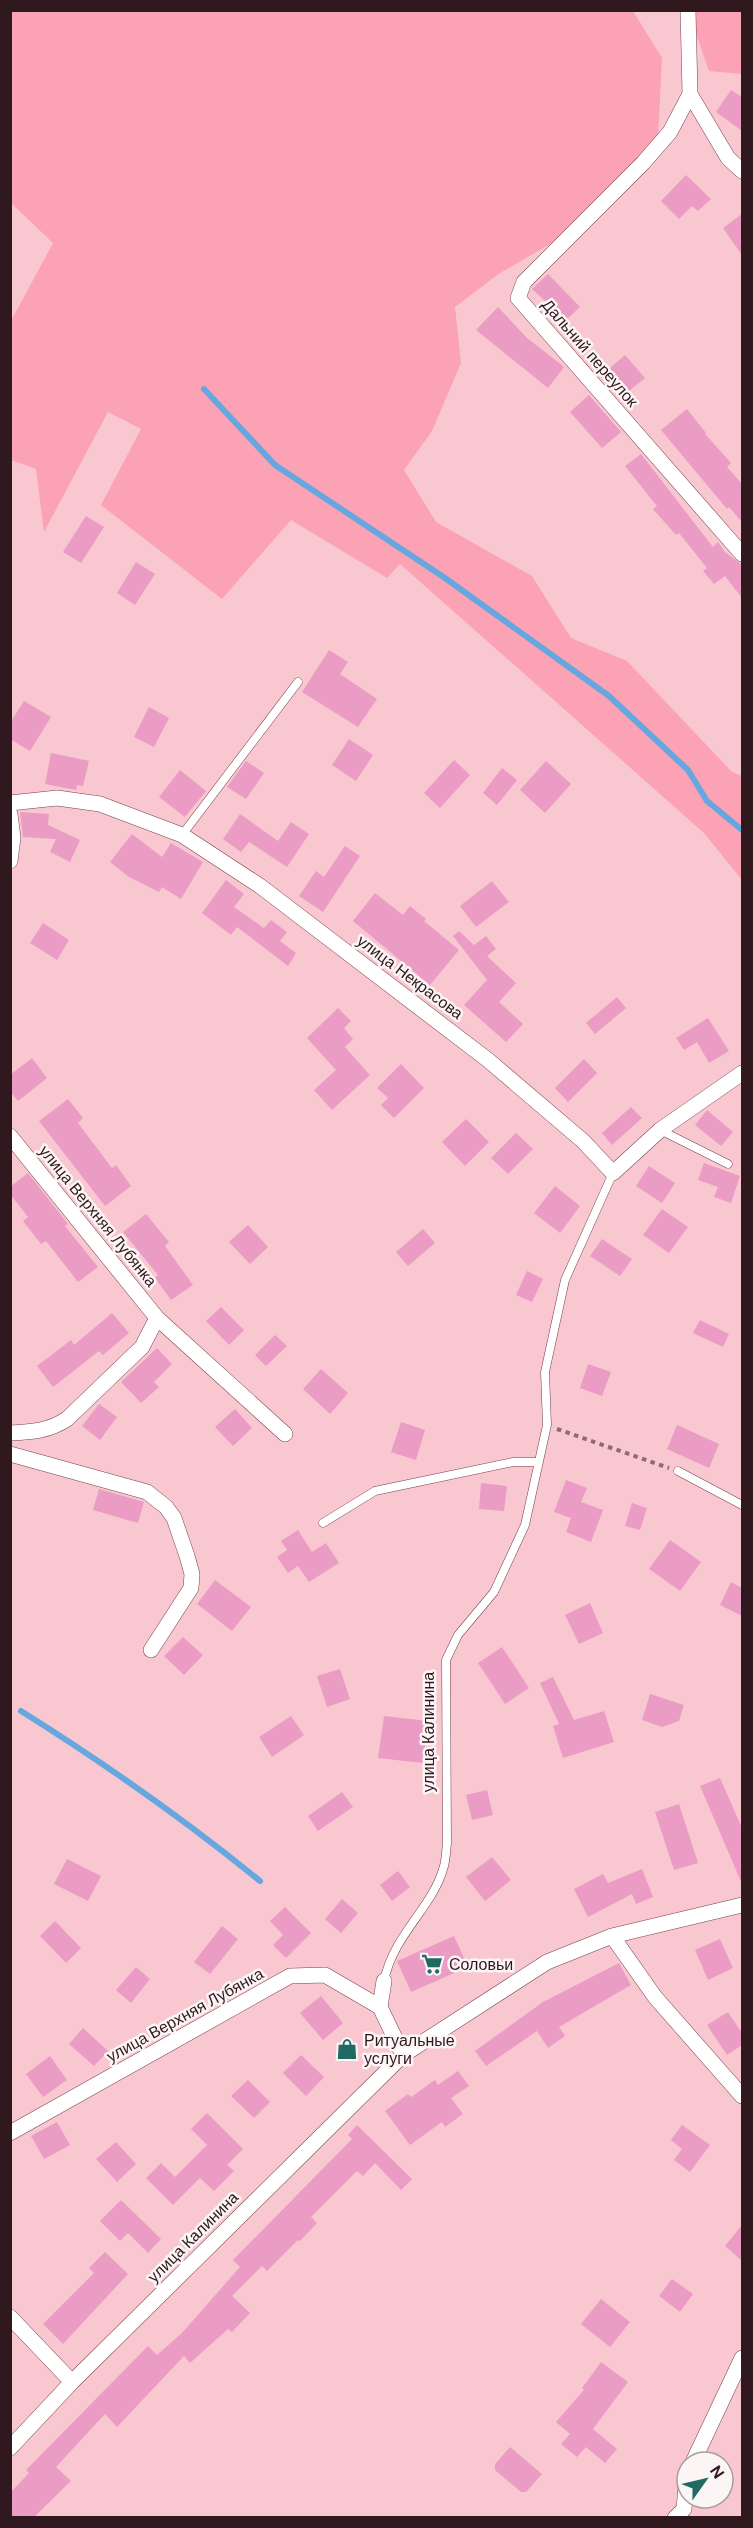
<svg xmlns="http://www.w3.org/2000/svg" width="753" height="2528" font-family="'DM Sans',sans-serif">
<rect width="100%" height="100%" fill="#f9c7cf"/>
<!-- green -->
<path fill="#fba3b4" d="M11 11H633L662 58 658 138 580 227 500 273 455 307 461 363 432 431 404 470 436 522 532 576 571 638 627 661 732 772 742 776V880L704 833 400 564 387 578 291 520 222 599 101 505 141 429 108 412 44 532 36 469 11 460V321L53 243 11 203Z
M688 11H742V74L709 71Z"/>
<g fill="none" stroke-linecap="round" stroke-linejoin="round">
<!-- stream -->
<path stroke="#67a7e0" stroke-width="6" d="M204 389 275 465 445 578 609 696 688 770 707 801 742 830
M21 1711C104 1763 184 1819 260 1881"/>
</g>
<!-- building -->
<path fill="#ea9cc5" d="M731 90 742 97V131L716 112Z
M686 175 711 199 698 211 692 206 679 219 661 201Z
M742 214V255L723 228Z
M548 274 580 307 566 320 532 289Z
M498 307 527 338 564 367 548 388 476 330Z
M625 355 645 378 629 391 609 369Z
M589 395 621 432 602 448 570 412Z
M687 409 706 433 705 434 731 463 727 467 742 484V522L729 507 727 509 661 430Z
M641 454 713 547 718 542 725 552 742 565V598L725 576 714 584 703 571 707 568 679 533 676 535 653 509 657 506 625 466Z
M86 516 104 527 81 563 63 552Z
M136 562 155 574 135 605 117 593Z
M329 650 348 662 340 674 377 699 358 727 302 692Z
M24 701 51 717 30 751 10 739V723Z
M149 707 169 718 154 747 134 737Z
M349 739 373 755 356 781 332 765Z
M51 753 89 761 83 786 77 785 76 790 45 784Z
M454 760 470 775 440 808 424 793Z
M246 761 264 773 246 799 227 787Z
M546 761 571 784 545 813 520 790Z
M502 768 517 780 497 805 483 793Z
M180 770 206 791 185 817 159 797Z
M20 812 49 814 48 825 80 840 70 862 50 852 56 839 23 837Z
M240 814 278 841 291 822 309 834 287 867 249 842 241 852 223 839Z
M132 834 162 857 171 843 203 862 181 899 162 887 159 892 129 877 110 862Z
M345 846 360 856 323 912 299 896 316 871 324 877Z
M226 880 244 894 234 907 264 928 271 920 287 932 280 941 296 953 288 966 237 927 231 935 202 913Z
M492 881 509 902 476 927 460 906Z
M375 893 403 915 410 906 426 919 424 921 459 950 430 985 353 921Z
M43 923 69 940 57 960 30 943Z
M459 931 474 945 486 936 496 949 487 956 516 983 499 1002 523 1024 506 1042 464 1005 487 980 453 936Z
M617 997 626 1008 595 1034 586 1023Z
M338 1008 351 1021 344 1028 353 1039 345 1047 370 1075 332 1110 314 1090 336 1070 307 1038Z
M708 1018 729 1051 709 1063 697 1042 684 1050 676 1038Z
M32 1058 47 1078 18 1101 10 1091V1075Z
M584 1059 597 1073 568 1102 555 1088Z
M401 1064 424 1088 394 1118 381 1105 388 1098 377 1088Z
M68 1099 83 1118 78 1123 112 1168 116 1165 131 1186 105 1206 39 1121Z
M631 1107 642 1118 612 1145 602 1133Z
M707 1110 733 1132 721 1146 695 1125Z
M466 1119 489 1142 465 1166 442 1142Z
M516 1133 533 1149 508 1174 491 1158Z
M704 1163 740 1176 731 1203 714 1197 718 1187 698 1180Z
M649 1166 675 1183 662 1203 636 1186Z
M28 1173 68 1224 65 1226 98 1267 78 1282 46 1241 41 1244 23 1221 28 1217 10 1194V1187Z
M555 1186 580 1206 560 1233 534 1213Z
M662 1209 688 1227 669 1253 643 1235Z
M146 1214 169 1242 165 1246 193 1285 171 1300 155 1278 158 1275 123 1232Z
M248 1225 268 1247 250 1264 229 1242Z
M423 1229 435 1243 408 1266 396 1252Z
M602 1239 632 1259 620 1276 590 1256Z
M527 1271 543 1279 532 1302 516 1295Z
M221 1307 244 1330 229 1345 206 1321Z
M112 1313 129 1333 103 1355 99 1351 53 1387 37 1366 71 1340 74 1345Z
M700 1320 729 1334 723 1347 693 1333Z
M275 1335 287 1346 266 1366 255 1355Z
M157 1348 172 1364 154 1382 159 1387 141 1403 121 1382Z
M588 1364 611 1372 602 1396 580 1388Z
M321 1369 348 1393 330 1414 303 1389Z
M99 1404 117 1417 100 1440 82 1426Z
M235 1409 252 1428 233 1446 215 1427Z
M401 1422 425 1430 416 1460 391 1452Z
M677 1425 719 1444 709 1468 667 1449Z
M566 1480 587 1488 581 1502 603 1510 591 1542 566 1532 571 1518 554 1512Z
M481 1483 507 1486 504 1511 479 1509Z
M99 1489 144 1502 138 1523 93 1510Z
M632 1503 647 1508 640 1530 625 1526Z
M298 1530 312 1552 326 1543 339 1563 309 1582 298 1566 288 1573 277 1557 287 1550 281 1541Z
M670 1540 701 1562 680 1591 649 1569Z
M215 1580 251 1607 232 1631 197 1604Z
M731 1582 742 1588V1616L720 1605Z
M590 1603 603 1633 579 1644 565 1615Z
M183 1637 203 1655 184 1675 164 1656Z
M502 1647 529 1688 505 1704 478 1663Z
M340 1669 350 1699 327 1707 317 1676Z
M553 1677 574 1720 604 1711 614 1742 563 1758 553 1726 559 1724 540 1683Z
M650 1694 684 1705 679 1721 662 1727 642 1720Z
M291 1716 304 1735 272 1757 259 1737Z
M384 1716 428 1721 423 1763 378 1758Z
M720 1778 742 1828V1884L700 1786Z
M487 1790 493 1815 472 1820 466 1795Z
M342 1792 353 1807 318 1831 308 1816Z
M679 1804 698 1863 674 1870 655 1812Z
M492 1857 511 1880 485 1901 466 1877Z
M67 1859 101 1876 88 1901 54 1884Z
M642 1869 653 1897 636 1904 632 1894 588 1917 574 1889 603 1874 608 1883Z
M398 1871 410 1887 392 1901 380 1885Z
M342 1899 358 1913 341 1933 325 1919Z
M285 1907 311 1933 286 1958 273 1945 283 1935 270 1921Z
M55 1921 81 1948 66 1963 40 1936Z
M222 1926 238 1939 210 1974 194 1962Z
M454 1936 468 1967 411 1992 397 1961Z
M720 1939 733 1968 708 1980 695 1950Z
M619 1963 631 1985 559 2027 565 2036 548 2048 537 2031 486 2066 475 2051 543 2002Z
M136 1967 150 1979 131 2003 116 1990Z
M321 1996 343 2023 323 2040 300 2013Z
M728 2012 742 2033V2045L727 2055 707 2025Z
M83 2028 108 2051 94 2066 69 2044Z
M301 2055 324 2077 306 2096 283 2073Z
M50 2056 67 2080 43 2097 26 2074Z
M458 2071 469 2086 451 2098 463 2114 445 2127 442 2122 410 2145 385 2111 408 2094 411 2097 435 2080 438 2085Z
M248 2080 270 2102 254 2118 231 2096Z
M207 2113 243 2149 227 2165 234 2171 214 2191 200 2178 173 2205 146 2178 161 2163 175 2177 207 2145 191 2129Z
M57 2122 70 2145 44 2159 31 2136Z
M357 2125 412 2179 401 2190 375 2163 363 2176 357 2171 311 2217 317 2223 300 2241 298 2240 267 2271 262 2266 232 2296 250 2313 232 2332 228 2329 190 2363 184 2356 117 2427 105 2414 56 2467 71 2481 34 2517H10V2493L29 2473 26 2470 148 2346 157 2355 182 2333 240 2267 233 2260 352 2139 348 2135Z
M682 2125 710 2145 690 2172 674 2160 682 2149 671 2140Z
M116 2142 136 2164 117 2182 96 2159Z
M121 2200 161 2239 148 2253 128 2233 120 2241 100 2221Z
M742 2225V2261L725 2246Z
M105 2252 128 2274 63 2344 43 2324 94 2273 89 2268Z
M672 2279 693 2294 680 2312 659 2296Z
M601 2299 630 2322 610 2347 581 2324Z
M601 2362 628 2382 593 2429 617 2449 605 2463 586 2447 577 2457 561 2444 570 2434 556 2422 584 2390 582 2388Z
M510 2447 542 2474 526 2492H521L495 2470V2464Z"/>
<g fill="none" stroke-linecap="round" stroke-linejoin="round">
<defs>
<path id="service" d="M182 835 298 682
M660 1130 728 1164
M678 1471 742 1505
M323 1523 375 1491 513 1462H538
M384 1981C394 1933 433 1908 444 1866 446 1859 446 1851 447 1843L446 1660 458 1635 494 1592 525 1525 547 1425 545 1372 565 1280 613 1173"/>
<path id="minor" d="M688 10 690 94 670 132 643 163 524 282 518 298 742 554
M690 94 728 158 742 171
M10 803 57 798 100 804 182 835 260 886 488 1060 583 1141 613 1173 660 1130 742 1073
M10 814 13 838 10 861
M10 1136 157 1318 285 1434
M10 1433C32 1432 49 1431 67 1419L142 1347 157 1318
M10 1454 147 1492 166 1507 174 1518 187 1556 192 1574 191 1588 151 1650
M612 1936 655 1997 742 2096
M384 1981 380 2007 403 2055
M10 2133 290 1976 325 1975 380 2007
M10 2317 72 2382
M10 2448 72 2382 403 2055 547 1962 612 1936 742 1905
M693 2462 742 2358
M675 2518 684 2509 687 2475"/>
</defs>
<!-- service casing -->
<use href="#service" stroke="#75424c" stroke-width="9"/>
<!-- minor casing -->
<use href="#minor" stroke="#75424c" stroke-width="16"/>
<!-- path -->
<path stroke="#8f6b71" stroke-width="4" stroke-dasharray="4.5 4.5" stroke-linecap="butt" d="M557 1429 669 1468"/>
<!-- service -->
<use href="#service" stroke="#fff" stroke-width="8"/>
<!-- minor -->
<use href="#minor" stroke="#fff" stroke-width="15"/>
</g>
<!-- icons -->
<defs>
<symbol id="supermarket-bare" viewBox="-9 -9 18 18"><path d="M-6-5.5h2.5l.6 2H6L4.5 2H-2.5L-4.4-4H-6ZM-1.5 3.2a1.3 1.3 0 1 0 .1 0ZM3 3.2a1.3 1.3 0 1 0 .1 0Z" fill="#206a64" stroke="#fcf5f6" stroke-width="2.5" paint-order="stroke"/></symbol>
<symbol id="shop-bare" viewBox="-9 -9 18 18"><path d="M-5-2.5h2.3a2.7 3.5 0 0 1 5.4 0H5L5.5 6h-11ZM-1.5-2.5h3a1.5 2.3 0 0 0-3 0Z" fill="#206a64" stroke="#fcf5f6" stroke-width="2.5" paint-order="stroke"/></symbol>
</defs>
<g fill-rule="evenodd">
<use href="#supermarket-bare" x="417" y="1949" width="30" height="30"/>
<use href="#shop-bare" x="332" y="2034" width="30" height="30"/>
</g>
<g text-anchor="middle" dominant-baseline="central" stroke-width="5" stroke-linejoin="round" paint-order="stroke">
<!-- street labels -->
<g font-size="16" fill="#30191e" stroke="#fcf5f6">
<text transform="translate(590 353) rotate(49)">Дальний переулок</text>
<text transform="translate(410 977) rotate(37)">улица Некрасова</text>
<text transform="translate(98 1216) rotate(51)">улица Верхняя Лубянка</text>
<text transform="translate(428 1732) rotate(-90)">улица Калинина</text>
<text transform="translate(185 2015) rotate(-29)">улица Верхняя Лубянка</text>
<text transform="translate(193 2237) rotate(-45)">улица Калинина</text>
</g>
<!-- poi labels -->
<g font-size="16" fill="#30191e" stroke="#fcf5f6" text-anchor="start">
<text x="449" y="1964">Соловьи</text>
<text x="364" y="2040">Ритуальные<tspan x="364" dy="18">услуги</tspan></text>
</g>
</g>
<!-- border -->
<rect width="753" height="2528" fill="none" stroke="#30191e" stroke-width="24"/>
<!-- north arrow -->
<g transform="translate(705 2480) rotate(56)"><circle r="28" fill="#fcf5f6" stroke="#aa9da0" stroke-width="1.5"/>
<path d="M0-4.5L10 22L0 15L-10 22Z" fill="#206a64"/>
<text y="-9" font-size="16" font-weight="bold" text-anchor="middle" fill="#30191e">N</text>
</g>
</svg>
